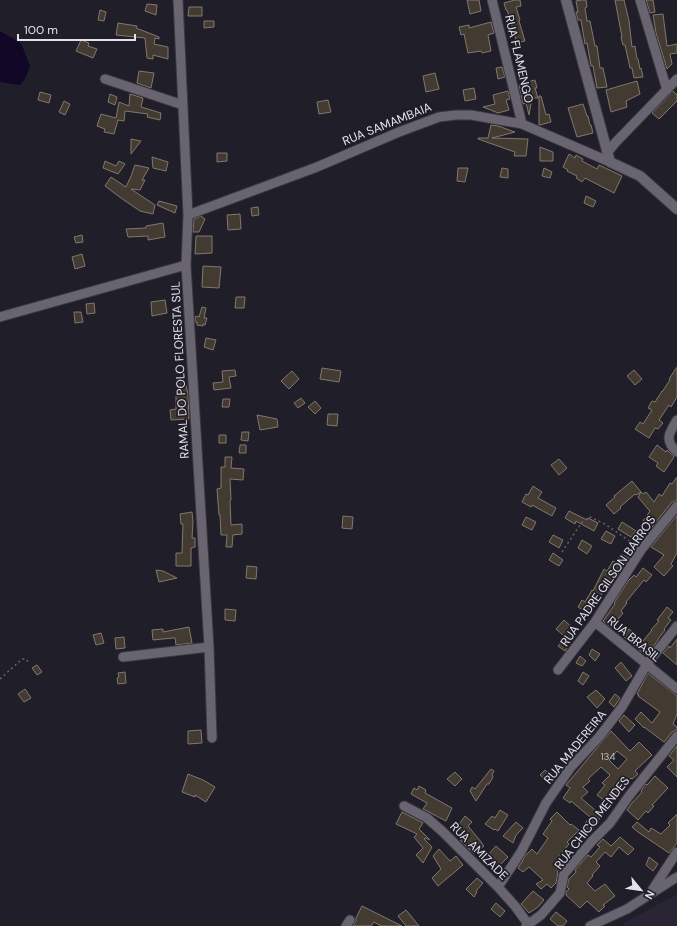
<svg xmlns="http://www.w3.org/2000/svg" width="677" height="926" font-family="'DM Sans',sans-serif">
<rect width="100%" height="100%" fill="#201e28"/>
<!-- built -->
<path fill="#292535" d="M677 894V926H624V923Z"/>
<!-- water -->
<path fill="#120727" d="M0 31 21 43 30 66 25 79 20 85 0 82Z"/>
<!-- building -->
<path fill="#433b32" stroke="#81786d" fill-rule="evenodd" d="M467 0H479L481 11 470 14Z
M515 0H520L521 6 516 7 520 20 519 21 525 41 517 43 507 10H506L504 3Z
M581 0H586L587 7 585 8 587 21H590L595 46H597L600 68H603L607 87 597 88 593 66H591L587 43 585 44 581 20H578L576 12H578L576 1Z
M615 0H624L629 21 632 47 635 46 637 59H638L640 69 641 68 643 77 634 78 632 68H630L625 45H623L621 37H622Z
M646 0H653L655 12 650 13Z
M147 4 157 5 156 15 145 11Z
M189 7H202V16H188Z
M100 10 106 12 104 21 98 20Z
M663 14 667 46 677 44V53L670 54 672 64 667 69 656 33 653 15Z
M204 21H214V27L204 28Z
M491 22 494 33 488 35 491 51 482 53 481 51 468 53 464 34 461 35 459 27 469 25V28Z
M118 23 137 26 136 28 159 37V39L155 38 154 44 168 47V59L153 55V59L147 58 145 38 116 35Z
M81 40 89 43 88 46 97 49 93 58 76 51Z
M502 67 505 77 498 79 496 68Z
M139 71 154 73 151 88 137 83Z
M435 73 439 89 426 92 423 76Z
M535 80 537 88H535L538 98H532L529 115 526 103 523 104 519 84Z
M637 81 640 94 626 101 627 107 611 112 606 90Z
M474 88 476 99 465 101 463 90Z
M508 91 510 99 506 100 509 110 498 113 483 107 495 104 493 95Z
M673 91 677 95V101L659 119 652 113Z
M40 92 51 95 49 103 38 100Z
M110 94 117 97 115 105 108 102Z
M130 94 143 98 141 107 161 113 160 120 147 117 148 114 125 111 124 121 118 120 114 134 104 132 105 129 97 126 101 114 116 118 119 102 129 106Z
M539 96H541L546 115 549 114 551 122 540 125H539Z
M328 100 331 112 319 114 317 102Z
M64 101 70 104 65 115 59 112Z
M583 104 587 116H588L590 125H591L593 133 577 137 568 108Z
M491 125 498 126 515 132 492 138 528 139 526 156H514L515 152 478 139V138H488Z
M131 139 141 141 131 154Z
M540 147 553 152V161H540Z
M217 153H227V161L217 162Z
M569 154 575 158 576 155 583 159 582 161 597 169 599 165 622 176 614 193 585 178 582 182 576 178 577 176 567 171 568 170 563 167Z
M152 157 168 162 166 171 153 168Z
M105 161 116 166 119 161 125 164 118 174 103 168Z
M135 165 149 168 142 180H145L140 190 131 189 155 205 153 214 140 211 121 198 105 186 111 177 126 187 132 174V173Z
M458 168H468L465 182 457 181Z
M502 168 508 169V178L500 177Z
M544 168 552 172 550 178 542 176Z
M586 196 596 201 593 207 584 203Z
M159 201 177 206 175 213 157 205Z
M258 207 259 215 252 216 251 208Z
M240 214 241 229 228 230 227 215Z
M201 216 205 219 199 232H193L194 219Z
M163 223 165 237 148 240V236L128 237 126 229 146 228V226Z
M82 235 83 242 76 243 74 237Z
M196 236H212V253L195 254Z
M82 254 85 266 75 269 72 257Z
M203 266 221 267 219 288 202 287Z
M236 297H245L244 308H235Z
M165 300 167 313 152 316 151 302Z
M94 303 95 313 87 314 86 304Z
M202 307 206 308 204 318H207L205 325 203 324V326L197 325V322H195V318L196 316 199 317Z
M74 312H81L83 322 75 323Z
M206 338 216 340 213 350 204 347Z
M677 367V397L671 407 669 405 659 420 663 423 658 429 655 428 649 438 635 429 640 422 643 424 652 410 648 408 652 401 655 402 662 391V392L670 380 669 379Z
M322 368 341 371 339 382 320 379Z
M235 370 236 376 229 377 231 388 214 390 213 383 223 382 222 371Z
M634 370 642 379 635 385 627 376Z
M292 371 299 379 289 389 281 381Z
M176 381H185L188 394 189 419 171 420 170 410 176 409V395H178Z
M301 398 305 403 298 408 294 403Z
M223 399H230L229 407H222Z
M315 401 321 408 315 414 308 407Z
M328 414H338L337 426 327 425Z
M257 415 277 419 278 427 260 430Z
M242 432H249L248 441 241 440Z
M219 435H226V443H219Z
M240 445H246V453H239Z
M657 445 666 452 667 450 674 457 664 472 656 466 658 463 649 457Z
M225 457H232L231 468 244 469 243 480 230 479 231 500 230 501 231 525 242 524V534L233 535 232 547H226L227 535H221L220 515H219L217 489 221 488V467H225Z
M559 459 567 468 559 475 551 465Z
M677 477V500L672 502 652 527 643 521 650 511 648 509 638 497 641 492 643 494 646 492 654 502 659 494 662 496 670 483 672 484Z
M632 481 641 492 636 495 635 494 620 507 621 508 614 514 606 505 615 497 614 496Z
M533 486 542 492 538 498 556 508 552 516 532 505 531 507 522 502 526 494 528 495Z
M569 511 587 520 588 518 598 523 594 531 576 521 575 524 565 518Z
M192 512 193 522 192 538H195V547L191 548V566H176V553H182L183 524H181L180 514Z
M677 515V553L671 564 673 566 664 576 654 567 664 555 651 547Z
M343 516 353 517 352 529 342 528Z
M526 517 536 522 532 530 522 525Z
M622 522 636 531 631 537 618 529Z
M606 531 615 536 611 544 601 539Z
M553 535 563 540 559 548 549 542Z
M582 540 592 546 587 554 578 548Z
M553 553 563 560 559 566 549 560Z
M621 554 629 558 624 565H623L618 574 615 572 605 591 604 590 597 603 594 601 587 613 578 607 582 600 585 602 592 590 593 591 604 569 607 571 613 561 616 563Z
M247 566 257 567 256 579 246 578Z
M643 568 652 575 646 582 644 580 626 602 627 603 621 611 623 613 611 628 603 621 615 604 614 603 628 581 634 575 636 577Z
M156 570 163 571 177 578 159 582Z
M667 607 673 612 668 618 671 620 664 629 665 630 658 639V640L653 647 651 645 644 654 623 636 629 629 643 641 652 630H651L659 621 657 620Z
M225 609 236 610 235 621 225 620Z
M564 620 576 631 569 640 556 629Z
M189 627 192 643 176 645 175 638H173L153 640 152 630 163 629V632Z
M101 633 104 643 96 645 93 635Z
M124 637 125 648 116 649 115 638Z
M677 639V665L663 653 669 646 670 648Z
M563 640 569 646 565 651 558 646Z
M592 649 600 654 595 661 589 655Z
M580 656 586 661 582 666 576 663Z
M621 662 632 676 626 681 615 668Z
M37 665 42 672 37 675 32 668Z
M125 672 126 683 118 684 117 678 119 677 118 673Z
M583 672 589 676 583 685 578 681Z
M648 673 677 696V714L673 724 677 727V730L672 732 664 742 644 727V728L635 719 641 712 652 723 660 712 638 696 639 695 637 694Z
M25 689 31 698 24 702 18 694Z
M596 690 605 699 597 708 587 697Z
M615 694 620 698 614 707 609 702Z
M624 715 635 725 629 732 619 721Z
M201 730 202 743 188 744V731Z
M611 731 630 751 639 742 652 755 635 771 638 774 632 779 631 778 614 796 615 797 609 804 597 795 605 785 602 783 610 775 601 767 588 779 590 781 583 787 588 792 581 798 602 816 593 826 594 827 588 834 583 826 590 817 571 801 570 803 563 798 570 788 566 785ZM617 751 627 759 618 769 609 760Z
M677 746V777L667 767 674 760 669 756Z
M491 769 494 771 492 775 493 777 489 784H487L476 801 470 791 472 787 475 789Z
M545 770 555 779 550 784 540 775Z
M455 772 462 779 455 786 447 779Z
M188 774 203 780 215 787 206 802 195 795V797L182 792Z
M655 776 668 788 652 805 654 806 648 813 646 811 638 820 627 810 632 803 642 792 641 791 644 786 646 784 647 785Z
M419 786 426 790 425 793 452 808 446 821 423 809 427 803 411 794 414 788 417 790Z
M500 810 508 815 498 831 495 829 494 830 485 824 492 816 495 818Z
M402 812 423 823 419 829 430 840 425 838 424 839 432 847 423 863 416 855 423 848 414 837 417 834 396 824Z
M557 812 570 825 571 824 579 830 567 842 569 844 558 858 564 861 557 872 558 873 556 883 551 888 547 884 541 889 536 884 543 880 529 867 523 872 518 868 521 863 523 861H522L525 856 532 849 537 854 548 838 543 834 552 821 550 819Z
M677 814V843L669 853 638 832 632 827 637 822 649 832 651 828 661 834 670 825 668 823Z
M465 816 472 822 468 826 482 843V844L484 846 474 854 460 840 466 835 457 827Z
M516 822 523 828 516 835 513 843 503 836Z
M620 837 634 849 628 855 619 847 611 857 605 852 596 862 600 866 592 875 593 876 587 883 595 891 605 884 615 896 603 905 605 906 599 912 587 901 580 908 566 895V892L569 889 567 887 569 879 576 872 575 870 588 855 591 857 600 847 597 845 603 839 611 846Z
M496 846 508 857 499 866 487 856Z
M439 849 450 861 456 856 463 865 438 886 432 878 441 869 433 856Z
M649 857 658 864 653 871 646 865Z
M477 878 483 883 476 891 477 892 474 897 466 889Z
M533 891 544 900 538 907 529 913 521 904Z
M496 903 505 911 500 917 491 909Z
M362 906 402 926H381L374 922 371 926H353L356 921V918Z
M406 910 419 926H406L398 916Z
M556 912 567 921 563 926H558L550 919Z"/>
<g fill="none" stroke-linecap="round" stroke-linejoin="round">
<defs>
<path id="minor" d="M178 0 188 215 186 265 209 647 212 738
M492 0 522 124
M640 0 667 90
M105 79 183 105
M608 152 615 143 677 79
M188 215 317 167 399 132 439 117 456 115H471L522 124 610 162
M0 317 186 265
M677 420C669 433 664 440 677 452
M595 622 677 689
M123 657 209 647
M558 670 595 622 641 550 677 506
M404 806 427 818 443 832 498 887 515 906 528 924
M498 887 521 852 546 803 571 767 599 737 622 707 647 664 677 626
M651 892 677 852
M346 926 350 920
M526 926 541 915 560 893 564 874 592 841 610 823 629 796 677 736
M590 926 627 909 677 877"/>
<path id="tertiary" d="M566 0 610 162 640 176 677 209"/>
</defs>
<!-- minor casing -->
<use href="#minor" stroke="#3a3841" stroke-width="11"/>
<!-- tertiary casing -->
<use href="#tertiary" stroke="#3a3841" stroke-width="12"/>
<!-- path -->
<path stroke="#65636c" stroke-width="1.5" stroke-dasharray="2 3" stroke-linecap="butt" d="M562 552 582 522 590 517 605 524 635 545
M0 679 22 659H26L29 663"/>
<!-- minor -->
<use href="#minor" stroke="#686571" stroke-width="9"/>
<!-- tertiary -->
<use href="#tertiary" stroke="#686571" stroke-width="10"/>
</g>
<g text-anchor="middle" dominant-baseline="central" stroke-width="3.5" stroke-linejoin="round" paint-order="stroke">
<!-- number labels -->
<g font-size="10" fill="#bbb8bb">
<text x="608" y="756">134</text>
</g>
<!-- street labels -->
<g font-size="12" fill="#e3e2e9" stroke="#201e28">
<text transform="translate(519 59) rotate(77)">RUA FLAMENGO</text>
<text transform="translate(387 124) rotate(-22)">RUA SAMAMBAIA</text>
<text transform="translate(180 370) rotate(-93)">RAMAL DO POLO FLORESTA SUL</text>
<text transform="translate(608 581) rotate(-55)">RUA PADRE GILSON BARROS</text>
<text transform="translate(634 639) rotate(39)">RUA BRASIL</text>
<text transform="translate(575 747) rotate(-51)">RUA MADEREIRA</text>
<text transform="translate(592 823) rotate(-52)">RUA CHICO MENDES</text>
<text transform="translate(479 851) rotate(45)">RUA AMIZADE</text>
</g>
</g>
<!-- north arrow -->
<g transform="translate(641 890) rotate(119)" stroke="#201e28" stroke-width="3" paint-order="stroke">
<path d="M0-3L7 15L0 10L-7 15Z" fill="#e3e2e9"/>
<text y="-6" font-size="11" font-weight="bold" text-anchor="middle" fill="#e3e2e9">N</text>
</g>
<!-- scale -->
<path d="M18 34v6h117v-6" fill="none" stroke="#e3e2e9" stroke-width="2"/>
<text x="24" y="34" font-size="12" fill="#e3e2e9" stroke="#201e28" stroke-width="3" paint-order="stroke">100 m</text>
</svg>
